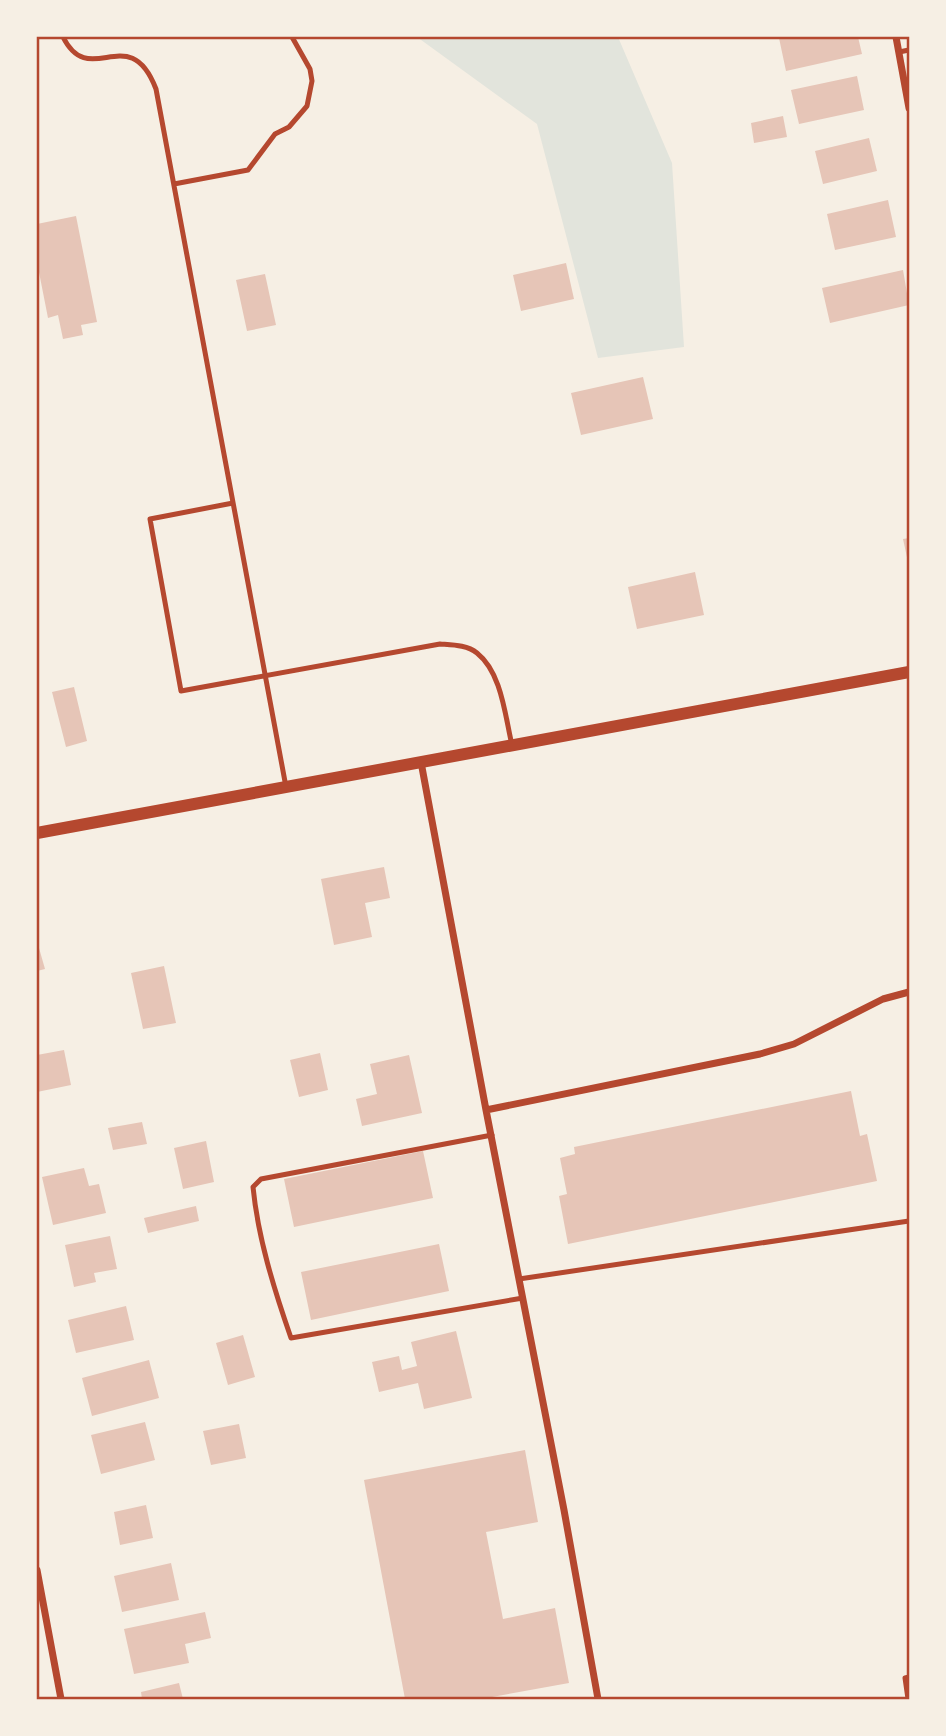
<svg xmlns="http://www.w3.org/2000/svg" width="946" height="1736" font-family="Ubuntu,sans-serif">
<rect width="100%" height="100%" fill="#f6efe4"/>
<!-- green -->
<path fill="#e2e4dc" d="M417 37H618L672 163 684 347 598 358 537 124Z"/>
<!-- building -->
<path fill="#e6c5b7" d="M786 37H858L862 54 786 71 779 38Z
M857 76 864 110 799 124 791 90Z
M783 116 787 137 754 143 751 123Z
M869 138 877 171 823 184 815 151Z
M888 200 896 237 835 250 827 214Z
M76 216 97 322 81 325 83 335 63 339 58 315 48 318 37 262V224Z
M566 263 574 299 521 311 513 275Z
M903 270 909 305 830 323 822 288Z
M265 274 276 325 247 331 236 280Z
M643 377 653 419 581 435 571 393Z
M909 538V561L908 562 903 539Z
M695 572 704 615 637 629 628 587Z
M74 687 87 741 66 747 52 692Z
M384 867 390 898 365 903 372 937 334 945 321 879Z
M37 941 45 969 37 971Z
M164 966 176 1023 143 1029 131 973Z
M64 1050 71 1085 37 1092V1055Z
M320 1053 328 1090 299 1097 290 1060Z
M409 1055 422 1113 362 1126 356 1099 377 1094 370 1064Z
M851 1091 860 1136 867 1134 877 1181 568 1244 559 1196 567 1194 560 1158 575 1154 574 1147Z
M142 1122 147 1144 113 1150 108 1128Z
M206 1141 214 1182 183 1189 174 1148Z
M423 1151 433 1198 294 1227 284 1179Z
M84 1168 89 1186 99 1184 106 1213 53 1225 42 1177Z
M196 1206 199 1221 148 1233 144 1218Z
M110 1236 117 1269 94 1273 96 1282 74 1287 65 1245Z
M439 1244 449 1291 311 1320 301 1272Z
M126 1306 134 1340 76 1353 68 1320Z
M456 1331 472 1398 424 1409 418 1383 379 1392 372 1362 399 1356 402 1370 417 1366 411 1342Z
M243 1335 255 1377 228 1385 216 1343Z
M149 1360 159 1398 92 1416 82 1378Z
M145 1422 155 1460 101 1474 91 1435Z
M239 1424 246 1458 211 1465 203 1431Z
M525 1450 538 1522 486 1532 503 1619 555 1608 569 1683 481 1699H405L364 1480Z
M146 1505 153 1538 120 1545 114 1512Z
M171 1563 179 1600 122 1612 114 1576Z
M205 1612 211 1638 185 1644 189 1663 134 1674 124 1629Z
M179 1683 183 1699H142L141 1692Z"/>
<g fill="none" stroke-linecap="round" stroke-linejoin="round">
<!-- service -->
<path stroke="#b5482f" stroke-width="5" d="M63 37C90 91 129 19 156 89L286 787
M899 52 909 50
M174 184 248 170 275 134 289 127 307 106 312 81 310 69 292 37
M233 503 150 519 181 691 440 644C453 645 467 645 477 653 502 673 505 716 512 745
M492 1135 261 1179 253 1187C258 1238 274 1289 291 1338L523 1298
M519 1279 909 1221
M908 1699 905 1678 909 1677"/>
<!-- minor -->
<path stroke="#b5482f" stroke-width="7" d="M896 37 909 108
M421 762 486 1110 564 1510 598 1699
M486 1110 760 1054 794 1044 883 999 909 992
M37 1570 61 1699"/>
<!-- tertiary -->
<path stroke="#b5482f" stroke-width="12" d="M37 833 909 672"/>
</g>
<!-- border -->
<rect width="946" height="1736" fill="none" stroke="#f6efe4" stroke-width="77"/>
<rect x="38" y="38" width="870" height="1660" fill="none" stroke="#b5482f" stroke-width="2.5"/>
</svg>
